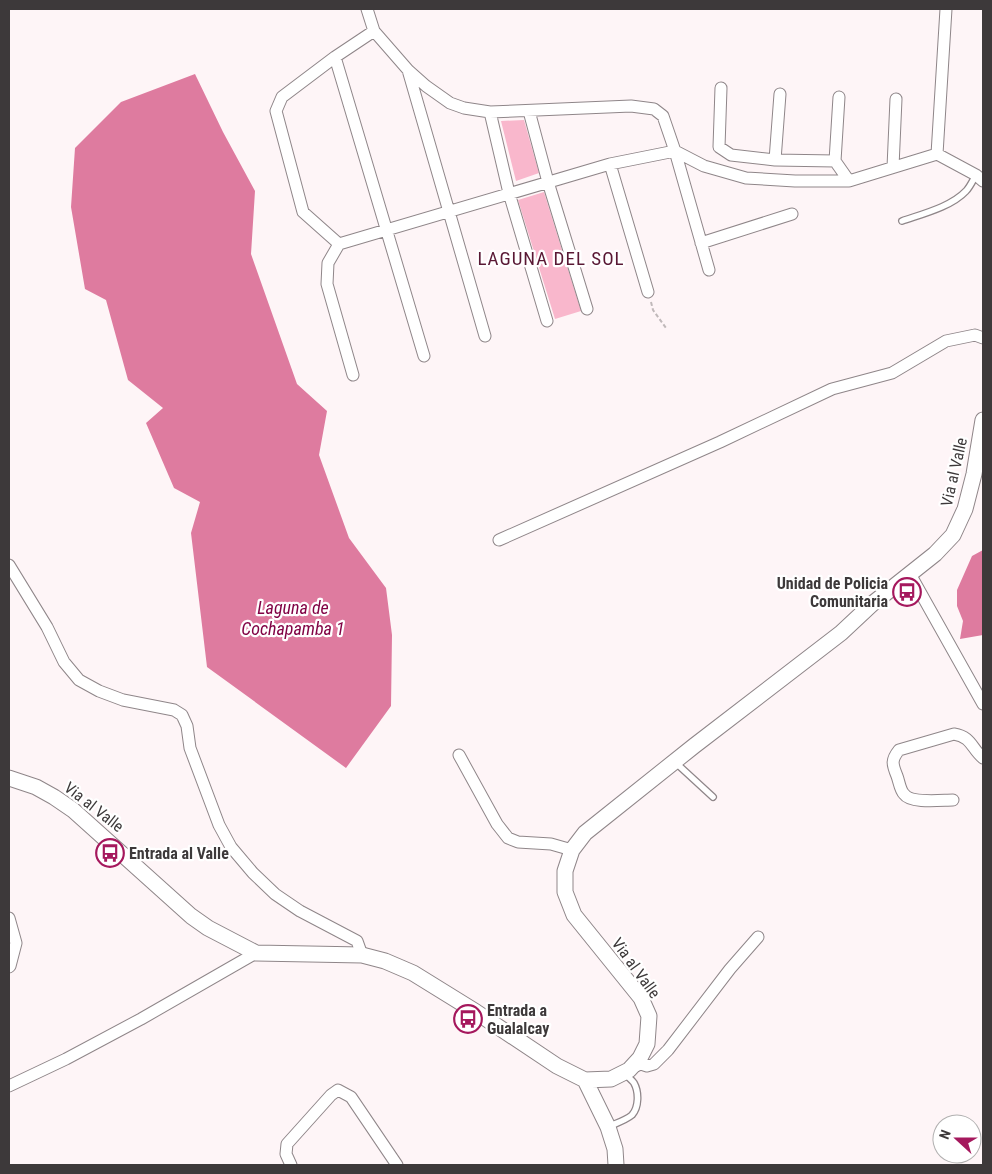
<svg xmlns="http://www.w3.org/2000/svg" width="992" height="1174" font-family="'Roboto Condensed',sans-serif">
<rect width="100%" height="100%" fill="#fef5f7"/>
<!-- green -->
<path fill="#f9b7cc" d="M524 120 539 173 516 181 501 121Z
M544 192 581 311 555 319 518 200Z"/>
<!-- water -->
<path fill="#de7b9f" d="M195 74 223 132 255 191 251 254 297 384 327 411 319 455 349 538 386 588 392 635 391 706 346 768 207 667 191 533 200 502 174 488 146 423 163 408 128 380 106 300 85 289 71 207 75 148 121 102Z
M983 548V635L960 639 963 621 957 606V590L972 556 983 550Z"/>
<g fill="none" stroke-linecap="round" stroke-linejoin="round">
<defs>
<path id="lane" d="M902 221C922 214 951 207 966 191 970 187 973 180 976 175
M676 763 713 797
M610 1126C617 1123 626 1120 632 1115 639 1107 639 1092 634 1083 632 1080 628 1077 625 1074"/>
<path id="street" d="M367 9 374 31 408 70 426 86 450 103 464 108 490 112 631 106 654 109 663 116 675 151 709 270
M946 9 937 154 976 175 983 181
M335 57 424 356
M408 70 485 336
M721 88 719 147 731 155 775 160 835 161
M839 97 835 161 849 181
M529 111 548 182 587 309
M490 112 509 193 547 321
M775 160 780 94
M610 164 648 292
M893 167 896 99
M701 243 792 214
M339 244 610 164 675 151 704 166 746 178 795 181H849L937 154
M353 375 327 284 328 263 339 244 303 212 276 111 282 97 335 57 374 31
M499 540 720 442 832 389 892 373 946 341 975 335 983 338
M9 565 47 627 64 662 79 680 99 691 123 700 174 710 182 715 187 726 190 748 219 825 231 847 253 873 275 894 300 911 357 941 362 955
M910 574 983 704
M459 755 497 824 508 838 518 842 551 844 572 850
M953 800C942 800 911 804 904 794 900 790 899 781 897 776 892 764 891 760 899 750L954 734C972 737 971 748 983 758
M9 918 16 943 10 966 9 967
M631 1068 641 1064 647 1066 654 1064 668 1050 730 969 758 937
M9 1086 66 1059 141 1019 256 953
M291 1165 286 1154 287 1144 331 1095 338 1090 351 1097 397 1165"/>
<path id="secondary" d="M9 778 36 787 54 797 73 810 191 916 208 928 256 953 362 955 385 961 413 973 476 1012 557 1066 585 1080 611 1079 629 1070 640 1058 647 1044 649 1016 641 998 574 915 565 892V871L572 850 585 833 694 746 841 633 872 604 935 554 953 535 965 509 974 474 983 420
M585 1080 608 1127 615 1149 616 1165"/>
</defs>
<!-- lane casing -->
<use href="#lane" stroke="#8f8689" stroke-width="8"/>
<!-- street casing -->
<use href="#street" stroke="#8f8689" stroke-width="13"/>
<!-- secondary casing -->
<use href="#secondary" stroke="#8f8689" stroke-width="17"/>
<!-- path -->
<path stroke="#c0b9ba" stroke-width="2" stroke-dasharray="4 2.5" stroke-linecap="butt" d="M651 302 653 310 666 328"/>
<!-- lane -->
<use href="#lane" stroke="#fff" stroke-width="5.5"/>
<!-- street -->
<use href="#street" stroke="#fff" stroke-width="11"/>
<!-- secondary -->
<use href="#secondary" stroke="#fff" stroke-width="15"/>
</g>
<!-- icons -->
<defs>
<symbol id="bus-ring" viewBox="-11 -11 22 22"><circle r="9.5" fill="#fff" stroke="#a5185d" stroke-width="1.5"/><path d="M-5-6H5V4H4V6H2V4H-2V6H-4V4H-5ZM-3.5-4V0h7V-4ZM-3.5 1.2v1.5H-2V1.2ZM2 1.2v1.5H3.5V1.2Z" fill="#a5185d"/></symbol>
</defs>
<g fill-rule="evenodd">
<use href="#bus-ring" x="891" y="576" width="32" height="32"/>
<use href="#bus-ring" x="94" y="837" width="32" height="32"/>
<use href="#bus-ring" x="452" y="1003" width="32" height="32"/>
</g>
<g text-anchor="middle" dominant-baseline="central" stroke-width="4.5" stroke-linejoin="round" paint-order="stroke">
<!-- street labels -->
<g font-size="16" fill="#3d393a" stroke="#fff">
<text transform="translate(954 472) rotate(-77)">Via al Valle</text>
<text transform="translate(94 807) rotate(38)">Via al Valle</text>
<text transform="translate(636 968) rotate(54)">Via al Valle</text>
</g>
<!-- poi labels -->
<g font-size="16" font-weight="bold" fill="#3d393a" stroke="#fff" text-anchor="start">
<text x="888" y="583" text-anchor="end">Unidad de Policia<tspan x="888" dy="18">Comunitaria</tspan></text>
<text x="129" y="853">Entrada al Valle</text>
<text x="487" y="1010">Entrada a<tspan x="487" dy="18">Gualalcay</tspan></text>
</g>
<!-- water labels -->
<g font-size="18" font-style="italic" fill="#810345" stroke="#fff">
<text x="293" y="607">Laguna de<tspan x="293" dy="21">Cochapamba 1</tspan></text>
</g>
<!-- quarter labels -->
<g font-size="19" letter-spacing="1" fill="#591834" stroke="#fff">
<text x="551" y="258">LAGUNA DEL SOL</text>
</g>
</g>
<!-- border -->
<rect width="992" height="1174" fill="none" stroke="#3d393a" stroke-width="20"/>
<!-- north arrow -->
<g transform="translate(957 1139) rotate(291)"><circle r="24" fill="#ffffff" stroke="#b1b0b0"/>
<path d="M0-4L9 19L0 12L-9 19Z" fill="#a5185d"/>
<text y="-8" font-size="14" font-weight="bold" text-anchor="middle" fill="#3d393a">N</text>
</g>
</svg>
